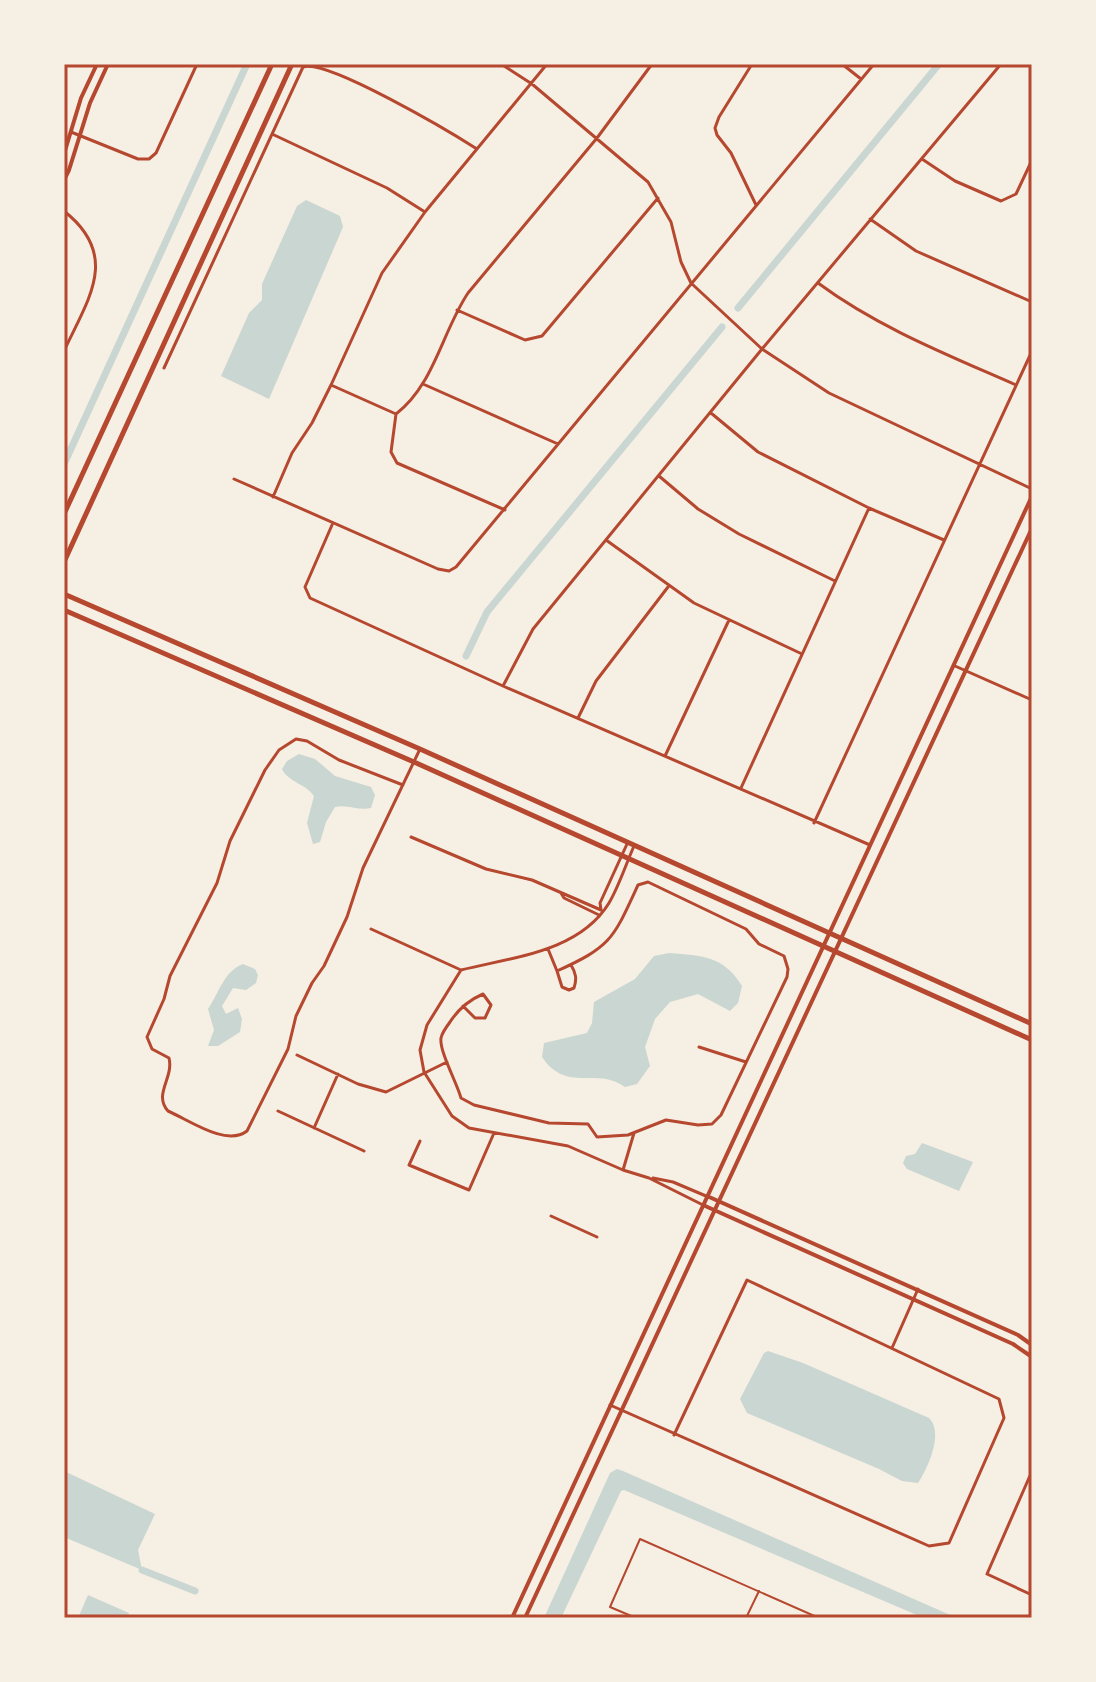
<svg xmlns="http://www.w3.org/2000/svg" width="1096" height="1682" font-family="'Nunito Sans',sans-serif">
<rect width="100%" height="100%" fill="#f6efe4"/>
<!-- water -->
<path fill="#c9d6d2" d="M306 200 340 216 343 227 269 399 221 376 249 313 262 300V284L297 206Z
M299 754 315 759 335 776 371 787 375 795 371 808C358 811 348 804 335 807L326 822 320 842 313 844 307 823 314 796C305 783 289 783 282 769L287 761Z
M669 953C702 956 723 955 742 986L738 1003 730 1011 698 994 670 1002 655 1019 645 1047 650 1066 637 1084 625 1087C596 1066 567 1094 542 1057L544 1043 587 1033 592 1023 594 1002 635 979 654 956Z
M243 964 255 969 258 975 256 983 246 990 233 988 222 1006 226 1014 238 1008 242 1019 240 1032 218 1046H208L214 1030 208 1009C219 993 224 971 243 964Z
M922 1143 973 1162 959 1191 907 1169 903 1163 906 1156 915 1154Z
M768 1351 803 1363 929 1418C944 1432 928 1468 918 1483L902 1481 879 1469 747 1413 740 1399 764 1353Z
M617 1469 623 1471 957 1618H924L624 1490 621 1491 561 1618H544L610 1473Z
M64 1471 155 1514 138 1550 142 1570 64 1537Z
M88 1595 129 1613 127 1618H78Z"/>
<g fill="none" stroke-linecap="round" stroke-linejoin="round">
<!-- canal -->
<path stroke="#c9d6d2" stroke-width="7" d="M738 308 939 64
M64 464 247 64
M466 656 487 612 722 327
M142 1570 195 1591"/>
<!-- service -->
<path stroke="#b5482f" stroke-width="2" d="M636 1618 610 1607 640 1539 819 1618
M746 1618 759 1591"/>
<!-- minor -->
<path stroke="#b5482f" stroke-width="3" d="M501 64 532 84 648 182 671 222 681 262 691 283 762 349 829 393 1032 489
M752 64 719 117 715 128 717 135 731 153 756 205
M842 64 861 79
M71 132 138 159H149L156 153 197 64
M272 134 387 188 425 212
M922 159 955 181 1001 201 1016 194 1032 160
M64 211C121 256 88 299 64 351
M870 219 916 251 1032 302
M818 283C879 328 948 355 1016 385
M457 310 525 340 542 336 658 198
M164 368 303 67C326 58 452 133 477 149
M423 384 558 444
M331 385 396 414
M711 413 758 452 869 508 944 540
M396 414C434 385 442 332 468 293L597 138 652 64
M396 414 391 452 397 463 505 510
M659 476 698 509 739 534 835 581
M234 479 438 569 449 571 456 567 874 64
M273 497 292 453 312 423 331 385 382 273 425 212 547 64
M332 525 305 587 310 598 503 686 870 845
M606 540 694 603 802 654
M955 666 1032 700
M503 686 533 629 762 349 1001 64
M578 718 596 681 668 587
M665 756 729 620
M403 785 339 760 307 741 296 739 279 750 265 770 230 841 217 883 170 976 164 999 147 1037 152 1049 169 1058C174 1078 153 1094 168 1111 189 1120 226 1147 247 1131L288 1049 296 1016 312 983 324 966 347 917 363 868 420 749
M741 788 869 508
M814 823 1032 351
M411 837 486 869 532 880 601 910
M634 846C626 864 619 886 609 903 579 952 513 957 461 970L427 1025 420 1050 424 1072 452 1116 469 1128 568 1146 623 1170 649 1178 703 1205
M561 893 564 898 599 915
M601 910 600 903 627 844
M371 929 461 970
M548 949 557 971
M463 1006 475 1018H485L491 1005 483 994C469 1000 459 1008 450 1022 447 1026 442 1033 441 1038 439 1051 457 1083 461 1098L474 1105 549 1123 588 1124 597 1137 628 1135 666 1120 698 1125 712 1124 721 1115 787 977 788 969 784 956 759 944 746 929 648 882 638 885C613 939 612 946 557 971L562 987 569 990 574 988C577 979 576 973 571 965
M699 1047 746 1062
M297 1055 358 1084 386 1092 447 1062
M278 1111 364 1151
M314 1128 338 1074
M420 1141 409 1165 469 1190 494 1133
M623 1170 634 1133
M653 1178 673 1182 706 1196
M551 1216 597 1237
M892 1348 918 1289
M610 1405 929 1546 949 1543 1004 1418 999 1399 747 1280 674 1435
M1032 1471 987 1574 1032 1595"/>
<!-- tertiary -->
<path stroke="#b5482f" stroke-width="4" d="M64 154 81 98 97 64
M64 180 69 170 90 103 108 64
M707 1196 1018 1335 1032 1345
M703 1205 1013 1344 1032 1357
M512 1618 1032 496
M525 1618 1032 528"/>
<!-- secondary -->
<path stroke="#b5482f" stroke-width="5" d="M64 594 420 749 1032 1024
M64 610 414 762 1032 1040"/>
<!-- primary -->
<path stroke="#b5482f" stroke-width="5" d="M64 514 272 64
M64 562 292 64"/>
</g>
<!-- border -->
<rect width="1096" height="1682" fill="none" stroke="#f6efe4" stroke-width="132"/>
<rect x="66" y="66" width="964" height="1550" fill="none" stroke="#b5482f" stroke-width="3"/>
</svg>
